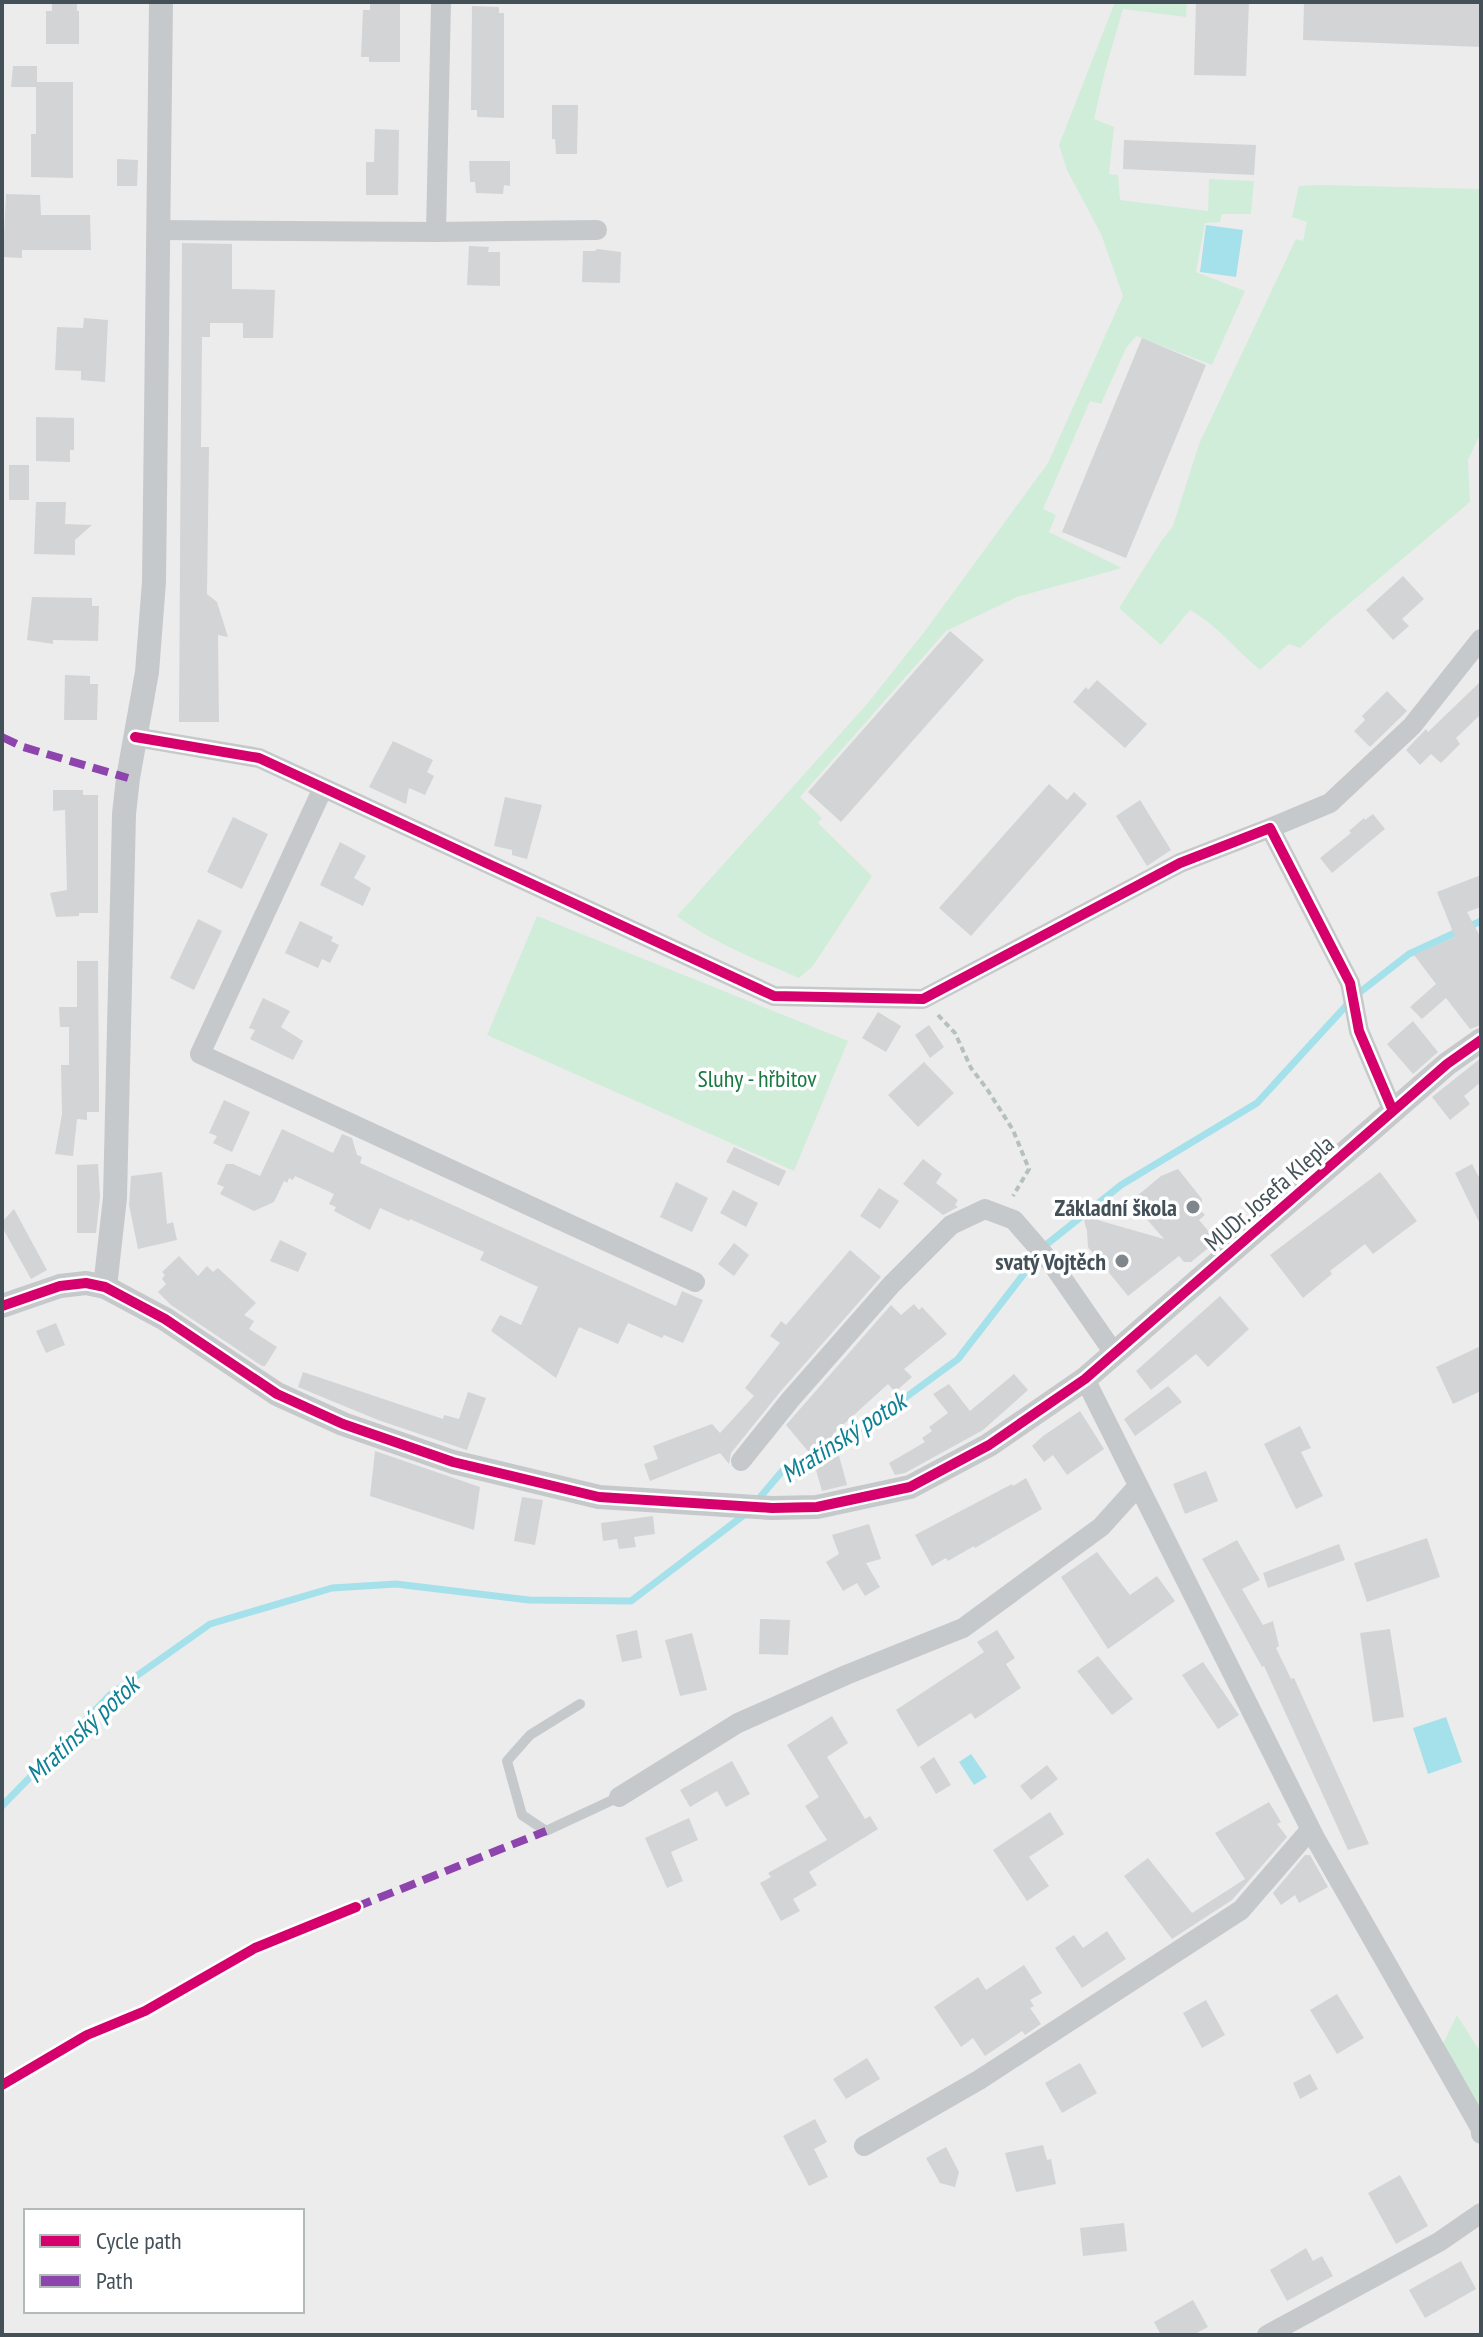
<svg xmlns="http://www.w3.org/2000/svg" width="1483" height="2337" font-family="'PT Sans Narrow',sans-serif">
<rect width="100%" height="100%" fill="#edecec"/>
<!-- green -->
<path fill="#d0edd9" d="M1115 2H1187L1186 17 1123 9 1105 71 1094 119 1114 127 1109 174 1118 175 1120 200 1208 211 1209 179 1254 181 1251 214H1222L1220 222 1205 223 1196 272 1245 291 1212 365 1136 336 1126 348 1101 404 1090 401 1043 509 1056 515 1049 532 1122 568 1017 597 946 631 800 797 822 818 818 823 872 876 813 966 799 978C758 960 713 943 677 916L867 704 925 631 1048 463 1123 296 1101 234 1067 170 1059 145Z
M1322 185 1481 189V432L1468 460 1470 502 1331 619 1300 648 1289 644 1260 670C1236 650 1218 626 1190 610L1161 645 1119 608 1162 540 1173 526 1199 444 1296 239 1303 241 1307 222 1292 217 1299 186Z
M537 916 848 1041 794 1171 487 1035Z
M1457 2015 1481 2053V2109L1441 2048Z"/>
<!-- water -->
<path fill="#a4e1eb" d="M1206 225 1243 230 1236 277 1200 272Z
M1446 1717 1462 1762 1428 1774 1413 1728Z
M971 1754 987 1777 974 1785 959 1762Z"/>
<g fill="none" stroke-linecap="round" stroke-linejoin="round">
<!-- stream -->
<path stroke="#a4e1eb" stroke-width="7" d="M756 1502 784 1469 868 1425 958 1359 1047 1244 1121 1185 1257 1103 1355 996 1409 954 1481 921
M2 1806 111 1694 210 1624 332 1588 396 1584 529 1600 631 1601 748 1512"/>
</g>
<!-- building -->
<path fill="#d3d4d5" d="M370 2H400V62H369V57H361L363 10H370Z
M1196 2H1249L1246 76 1194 75Z
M1304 2H1481V47L1303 40Z
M52 4H77V11H79V44H46V11H52Z
M472 6 499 7V13H504V118L477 117V110H471Z
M13 66H37V82H73V178L31 177V134H36V87H11Z
M552 105H578L577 154H556L555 139H552Z
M375 129 399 130 398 195H366V162H374Z
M1124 140 1256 145 1254 175 1123 169Z
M117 159 138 160 137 186H117Z
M469 161H510V186L504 185 503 194 476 193 475 182H470Z
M6 194 40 195 41 215H90L91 250H22V258L3 257Z
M182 243 232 244V289L275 290 273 338H243V323H210V337H202L201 447H209L207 594 217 602 228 637 218 635 219 722H179Z
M469 246 489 247 488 252H500V286L467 285Z
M597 249 621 252 620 283 582 282 583 251H595Z
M84 318 108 320 105 382 81 380V371L55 370 57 327 83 328Z
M1142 338 1206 365 1126 558 1062 532Z
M36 417 74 418V450H70V462L36 461Z
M9 465H29V500H9Z
M36 502H66L65 524 92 525 75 540V555L34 554Z
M1403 576 1424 599 1402 619 1409 626 1393 640 1366 610Z
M32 597 92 598V606H99L98 641 53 640V644L27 640Z
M950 631 984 660 841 822 808 792Z
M65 675 90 676V684H98L97 720H64Z
M1097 680 1147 724 1125 748 1073 702 1086 687 1088 690Z
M1481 681V714L1456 738 1460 744 1441 763 1431 754 1420 765 1406 750 1426 729 1428 732Z
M1387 691 1407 711 1370 747 1354 731 1365 720 1362 716Z
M393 741 433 760 427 772 434 776 425 795 409 788 406 804 369 787Z
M1049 784 1067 800 1074 792 1087 804 971 936 939 908Z
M53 790H83V795H98V913H79V916L56 917 50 893 67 890 65 810 53 811Z
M505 797 542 805 527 859 512 855V850L494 846Z
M1140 800 1171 850 1147 866 1116 816Z
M1373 814 1385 829 1332 873 1320 858 1351 833 1349 831 1364 818 1365 820Z
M233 817 268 834 242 889 207 872Z
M340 842 366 856 354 878 371 888 363 906 320 885Z
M1481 875V907L1467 912 1481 938V1025L1470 1029 1446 998 1422 1019 1410 1007 1436 984 1414 955 1455 937 1437 892Z
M198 919 222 931 194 990 170 978Z
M300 921 333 937 331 941 339 945 330 963 322 959 318 968 285 953Z
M77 961H98L99 1089V1112H87V1120L77 1119 73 1156 55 1154 62 1114 61 1065H69V1027H60L59 1007H77Z
M263 998 290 1011 281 1027 303 1041 293 1060 250 1039 255 1030 249 1028Z
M878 1012 901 1026 886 1052 862 1038Z
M1413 1021 1438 1052 1413 1074 1387 1044Z
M929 1025 944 1047 930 1058 915 1035Z
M1481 1058V1082L1464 1096 1470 1104 1450 1120 1432 1097Z
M924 1062 954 1093 918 1127 888 1095Z
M224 1100 250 1112 232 1152 213 1143 217 1136 209 1133Z
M282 1129 333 1153 342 1134 352 1138 357 1155 362 1157 360 1163 676 1306 682 1291 703 1300 683 1343 664 1335 662 1338 628 1323 618 1344 579 1327 556 1378 491 1331 500 1315 521 1325 538 1287 480 1260 484 1252 410 1219 409 1221 380 1208 370 1230 334 1211 336 1207 329 1204 334 1194 295 1176 293 1180 289 1178 287 1183 284 1181 274 1202 254 1211 220 1194 224 1187 217 1184 226 1164H233L260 1176Z
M734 1147 786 1171 779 1186 726 1162Z
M923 1159 942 1174 936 1183 958 1200 955 1205 958 1207 943 1215 903 1184Z
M98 1164 100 1197 96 1233H77V1165Z
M1472 1164 1481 1181V1226L1455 1173Z
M1178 1169 1202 1199 1201 1211 1205 1215 1199 1220 1217 1241 1191 1262H1184L1179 1256 1128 1296 1088 1247 1087 1231 1081 1209 1101 1221 1164 1239 1131 1201 1161 1176Z
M162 1172 167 1224 173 1222 177 1240 138 1249 129 1205 131 1176Z
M1380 1172 1417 1221 1373 1254 1365 1244 1330 1271 1332 1274 1303 1298 1270 1255Z
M676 1182 708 1198 692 1232 660 1217Z
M879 1188 899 1201 880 1229 860 1216Z
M733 1190 758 1203 746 1227 720 1213Z
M14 1209 47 1270 31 1279 2 1227V1222Z
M280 1240 307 1253 298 1272 270 1261Z
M734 1243 749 1255 734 1276 718 1264Z
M850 1250 881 1277 780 1392 731 1453 729 1464 720 1453 650 1481 644 1464 658 1459 653 1446 712 1424 720 1433 754 1396 745 1388 780 1343 770 1336 781 1321 786 1325Z
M179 1256 198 1276 207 1266 213 1272 218 1268 256 1303 244 1315 254 1321 249 1329 277 1347 265 1366H262L171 1305 158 1292 166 1284 162 1279 165 1275 162 1272Z
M1220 1296 1249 1329 1208 1367 1196 1354 1151 1390 1136 1371Z
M914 1304 919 1310 922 1307 947 1334 904 1369 912 1377 895 1392 888 1384 833 1434 847 1485 822 1491 812 1456 786 1425 891 1305 901 1315Z
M56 1323 65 1345 46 1353 36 1331Z
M1481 1346V1391L1453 1404 1436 1367Z
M303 1372 443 1419 444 1415 459 1419 468 1392 486 1398 467 1450 378 1420 298 1387Z
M1014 1374 1028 1390 983 1430 905 1473 895 1475 889 1463 925 1442 922 1438 932 1431 929 1427 948 1413 933 1394 949 1384 970 1411Z
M1168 1386 1182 1402 1135 1436 1124 1419Z
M1080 1411 1104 1449 1067 1475 1053 1455 1044 1462 1032 1446 1043 1436Z
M1300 1426 1311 1448 1301 1452 1323 1496 1296 1509 1264 1444Z
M375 1451 480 1487 474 1530 370 1496Z
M1206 1471 1218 1501 1185 1514 1173 1484Z
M1026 1478 1042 1509 975 1548 974 1546 948 1561 946 1558 932 1566 915 1535 1012 1484 1013 1486Z
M522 1497 543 1500 535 1545 514 1541Z
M653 1516 655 1534 634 1537 636 1547 619 1549 617 1539 603 1541 601 1523Z
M869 1524 881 1559 866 1563 880 1587 865 1596 857 1583 843 1591 826 1562 839 1554 832 1535Z
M1427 1538 1440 1577 1367 1602 1354 1563Z
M1237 1540 1260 1580 1242 1589 1263 1625 1273 1621 1279 1646 1276 1648 1291 1679 1294 1678 1369 1844 1348 1850 1264 1666 1262 1667 1202 1559Z
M1339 1544 1345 1560 1268 1588 1263 1573Z
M1097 1552 1130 1595 1157 1576 1175 1601 1108 1649 1061 1577Z
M760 1619 790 1620 788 1655 759 1654Z
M1390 1629 1404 1717 1373 1722 1360 1633Z
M637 1630 642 1658 622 1662 616 1635Z
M997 1630 1015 1658 1006 1664 1021 1688 975 1719 971 1713 918 1747 896 1710 984 1652 977 1642Z
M692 1633 707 1690 680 1696 665 1640Z
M1098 1656 1133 1699 1112 1715 1077 1671Z
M1203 1662 1239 1715 1218 1729 1182 1675Z
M832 1716 848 1743 827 1757 865 1819 870 1816 878 1829 809 1872 817 1885 793 1899 800 1911 781 1921 760 1883 771 1877 768 1873 827 1840 805 1806 819 1797 787 1745Z
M934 1757 951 1785 936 1794 920 1767Z
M732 1761 750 1794 726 1807 717 1791 690 1807 680 1790Z
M1047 1765 1058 1779 1031 1800 1020 1786Z
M1269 1802 1281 1822 1277 1824 1287 1837 1232 1900 1172 1939 1124 1876 1148 1858 1192 1913 1245 1879 1215 1833Z
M1050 1812 1064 1834 1029 1857 1049 1886 1027 1901 993 1850Z
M689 1818 698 1840 671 1852 683 1881 667 1888 645 1838Z
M1305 1855H1310L1328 1887 1299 1903 1295 1895 1281 1905 1273 1893Z
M1107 1931 1126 1959 1082 1988 1055 1948 1074 1935 1083 1948Z
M1024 1965 1042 1993 1030 2000 1034 2006 1030 2008 1041 2024 1025 2035 1022 2031 985 2056 973 2038 961 2047 934 2007 978 1977 986 1990Z
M1337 1994 1364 2038 1337 2054 1310 2010Z
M1206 2000 1225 2035 1202 2048 1183 2013Z
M867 2058 880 2079 846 2099 833 2079Z
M1080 2063 1097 2093 1062 2113 1045 2083Z
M1310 2074 1318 2089 1300 2099 1293 2083Z
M815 2119 827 2142 814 2149 828 2177 809 2186 783 2136Z
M1043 2145 1047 2160 1051 2159 1056 2184 1016 2192 1005 2153Z
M946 2147 959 2172 955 2187 940 2183 926 2158Z
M1400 2175 1428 2226 1396 2244 1368 2193Z
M1124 2223 1127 2251 1083 2256 1080 2228Z
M1306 2248 1313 2261 1322 2256 1333 2276 1287 2301 1270 2270Z
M1461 2261 1476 2289 1425 2318 1409 2290Z
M1193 2300 1208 2327 1193 2335H1161L1154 2322Z"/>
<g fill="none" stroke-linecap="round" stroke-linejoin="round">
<!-- path -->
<path stroke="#b4c1bc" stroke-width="4" stroke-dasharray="6 4" stroke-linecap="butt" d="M938 1015 955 1033 971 1068 987 1089 1013 1130 1029 1169 1013 1196"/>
<!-- service -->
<path stroke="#c6c9cb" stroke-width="10" d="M580 1704 530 1735 507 1761 522 1815 546 1831 619 1797"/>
<!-- minor -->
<path stroke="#c6c9cb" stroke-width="20" d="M157 230 436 232 597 230
M436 232 441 2
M135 737 259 758 774 996 923 999 1180 863 1270 828 1350 983 1359 1031 1393 1111
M323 788 200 1054 695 1282
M1270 828 1330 803 1412 726 1481 639
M1085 1379 1315 1838 1481 2129V2134
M741 1461 790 1400 891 1285 951 1225 985 1209 1014 1220 1053 1265 1114 1353
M619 1797 738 1723 846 1675 963 1628 1101 1527 1138 1486
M864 2146 979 2080 1241 1910 1310 1830
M1267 2335 1439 2242 1481 2213"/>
<!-- tertiary -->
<path stroke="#c6c9cb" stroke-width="24" d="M105 1287 115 1198 124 814 128 778 147 672 154 582 161 2
M2 1306 60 1286 86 1283 105 1287 165 1319 277 1394 343 1424 453 1462 599 1497 772 1508 817 1507 910 1487 989 1445 1085 1379 1447 1064 1481 1040"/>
<!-- quiet -->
<path stroke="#8e44ad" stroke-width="8" stroke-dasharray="16 8" stroke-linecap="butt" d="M2 737 23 747 128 778
M356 1907 546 1831"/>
<defs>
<path id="cycleway" d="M135 737 259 758 774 996 923 999 1180 863 1270 828 1350 983 1359 1031 1393 1111
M2 1306 60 1286 86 1283 105 1287 165 1319 277 1394 343 1424 453 1462 599 1497 772 1508 817 1507 910 1487 989 1445 1085 1379 1447 1064 1481 1040
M2 2085 87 2035 145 2011 255 1948 356 1907"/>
</defs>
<!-- cycleway casing -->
<use href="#cycleway" stroke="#fff" stroke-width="15"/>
<!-- cycleway -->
<use href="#cycleway" stroke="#d6006c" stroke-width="10"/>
</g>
<!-- markers -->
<g fill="#7f878c" stroke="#fff" stroke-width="3">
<circle cx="1193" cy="1207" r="8"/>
<circle cx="1122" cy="1261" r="8"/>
</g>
<g text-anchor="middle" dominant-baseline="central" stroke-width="7" stroke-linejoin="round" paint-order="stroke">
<!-- park labels -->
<g font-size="24" fill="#177841" stroke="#fff">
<text x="757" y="1078">Sluhy - hřbitov</text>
</g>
<!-- street labels -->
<g font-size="24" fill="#445058" stroke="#fff">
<text transform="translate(1269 1193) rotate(-41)">MUDr. Josefa Klepla</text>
</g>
<!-- poi labels -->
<g font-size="24" font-weight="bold" fill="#445058" stroke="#fff" text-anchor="end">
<text x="1177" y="1207">Základní škola</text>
<text x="1106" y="1261">svatý Vojtěch</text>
</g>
<!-- water labels -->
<g font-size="26" font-style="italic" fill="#0d8194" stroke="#fff">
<text transform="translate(843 1437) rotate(-33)">Mratínský potok</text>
<text transform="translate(82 1729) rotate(-43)">Mratínský potok</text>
</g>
</g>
<!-- border -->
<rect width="1483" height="2337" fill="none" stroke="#445058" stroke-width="8"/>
<!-- legend -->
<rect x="24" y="2209" width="280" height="104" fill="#ffffff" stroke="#b4b9bc" stroke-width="2"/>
<rect x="40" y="2235" width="40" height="12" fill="#d6006c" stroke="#b4b9bc" stroke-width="2"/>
<text x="96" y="2249" font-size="24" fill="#445058">Cycle path</text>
<rect x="40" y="2275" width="40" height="12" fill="#8e44ad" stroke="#b4b9bc" stroke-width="2"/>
<text x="96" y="2289" font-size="24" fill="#445058">Path</text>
</svg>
